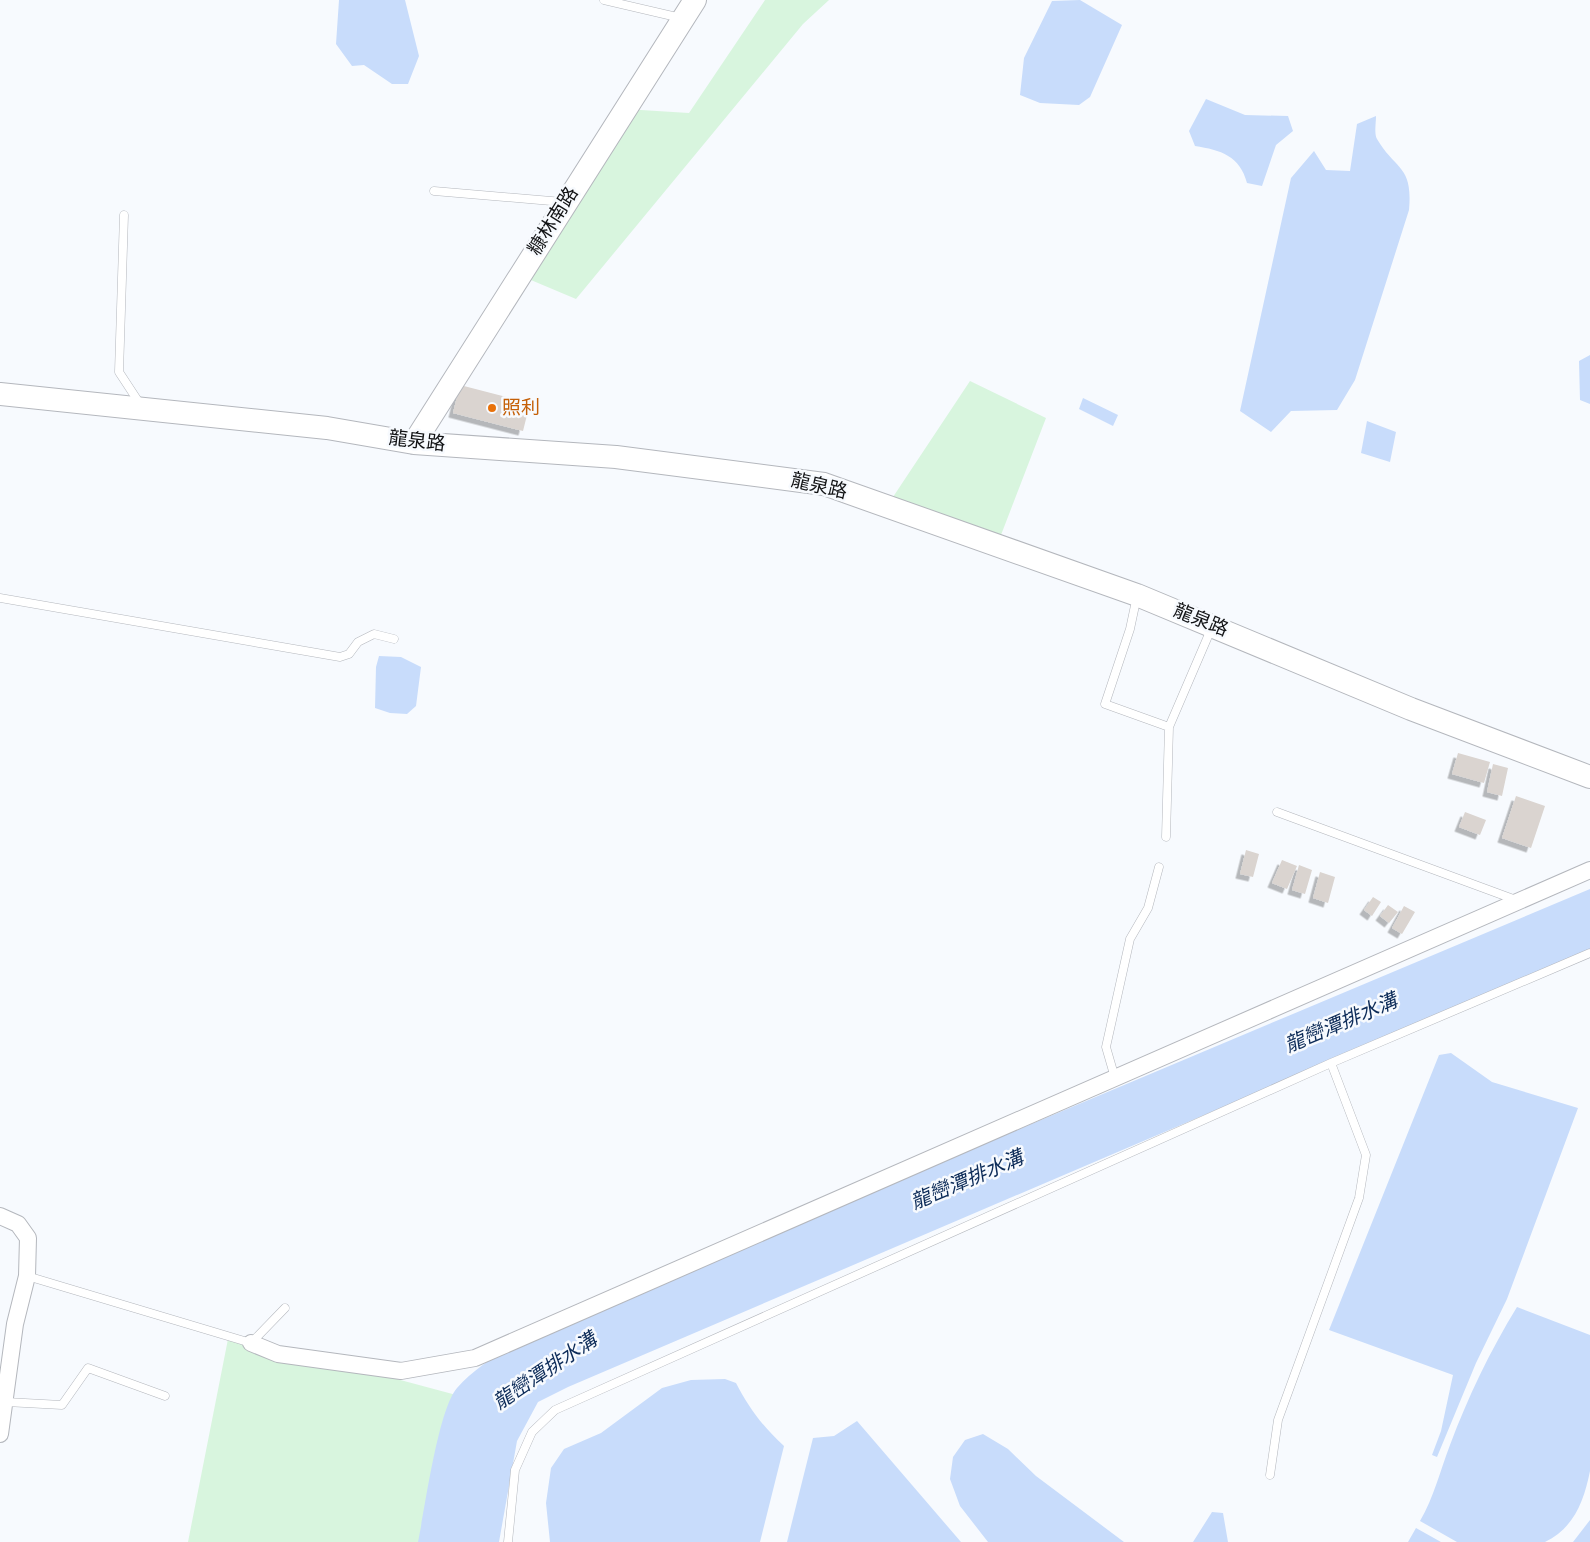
<svg xmlns="http://www.w3.org/2000/svg" width="1590" height="1542" font-family="Karla,'Noto Sans TC',sans-serif">
<defs>
<filter id="shadow"><feDropShadow dx="-4.5" dy="4.5" stdDeviation="0" flood-color="#0004"/></filter>
</defs>
<rect width="100%" height="100%" fill="#f7fafe"/>
<!-- green -->
<path fill="#d8f5de" d="M765 0H829L803 24 576 299 519 275 625 109 689 113Z
M970 381 1046 418 1001 535 891 500Z
M229 1334 460 1396 429 1542H188Z"/>
<!-- water -->
<path fill="#c8dcfb" d="M339 0H405L419 56 408 84H392L364 65 352 66 336 44Z
M1080 0 1122 25 1090 97 1079 105 1040 103 1020 95 1024 58 1052 1Z
M1206 99 1245 115 1288 116 1293 131 1276 145 1262 186 1247 183C1240 156 1221 150 1195 146L1189 131Z
M1376 116C1376 123 1374 134 1377 139 1396 171 1413 165 1409 210L1355 380 1337 410 1291 411 1271 432 1240 411 1291 178 1314 151 1326 170 1350 171 1357 124Z
M1590 355V404L1580 400 1579 361Z
M1083 398 1118 415 1113 426 1079 409Z
M1367 421 1396 432 1390 462 1361 453Z
M379 656 401 657 421 667 416 706 407 714 390 713 375 708 376 667Z
M1590 889V950L568 1387 538 1402 517 1441 499 1542H418C425 1509 438 1410 457 1388 484 1358 521 1342 556 1324Z
M1451 1053 1492 1082 1578 1108 1507 1299 1476 1363 1437 1457 1432 1455 1441 1431 1453 1375 1329 1330 1439 1055Z
M1517 1307 1590 1335V1471C1584 1501 1574 1528 1545 1542H1457L1420 1521C1434 1497 1440 1471 1450 1445 1468 1397 1490 1351 1517 1307Z
M725 1379 736 1383C749 1408 763 1427 784 1446L760 1542H550L546 1503 551 1468 564 1449 601 1433 662 1388 691 1380Z
M857 1421 961 1542H787L813 1438 834 1436Z
M983 1434 1008 1449 1036 1476 1124 1542H988L960 1506 950 1479 953 1457 965 1440Z
M1212 1512 1223 1513 1228 1542H1193Z
M1590 1520V1542H1573Z
M1416 1528 1441 1542H1408Z"/>
<!-- building -->
<path fill="#dad4d0" filter="url(#shadow)" d="M460 385 530 403 523 431 453 413Z
M1458 753 1490 762 1484 783 1452 774Z
M1493 764 1508 768 1502 796 1487 792Z
M1516 796 1545 806 1531 848 1502 838Z
M1465 812 1486 820 1480 835 1459 827Z
M1246 850 1259 854 1253 877 1240 874Z
M1282 860 1297 866 1287 889 1272 883Z
M1299 865 1312 870 1305 894 1292 890Z
M1320 872 1335 877 1328 903 1313 898Z
M1373 897 1381 902 1372 916 1364 910Z
M1388 905 1398 912 1389 923 1380 916Z
M1404 906 1415 912 1402 934 1392 928Z"/>
<g fill="none" stroke-linecap="round" stroke-linejoin="round">
<defs>
<path id="lane" d="M604 0 681 18
M434 191 563 202
M124 215 119 372 140 404
M1137 596 1130 629 1105 704 1169 727
M0 598 340 657 349 654 358 642 374 634 394 639
M1277 812 1516 900
M1166 837 1169 727 1212 627
M1115 1078 1106 1047 1130 939 1148 908 1159 867
M27 1276 251 1343 285 1308
M6 1402 62 1405 88 1368 165 1396
M1270 1475 1278 1420 1359 1198 1366 1155 1331 1063
M508 1542 515 1470 532 1432 555 1410 1331 1063 1590 953"/>
<path id="street" d="M0 1216 18 1224 28 1238 27 1276 15 1324 0 1434
M251 1343 278 1354 401 1371 475 1358 1590 870"/>
<path id="secondary" d="M0 394 327 428 414 443 616 457 824 484 1137 595 1411 709 1590 777
M414 443 695 0"/>
</defs>
<!-- lane casing -->
<use href="#lane" stroke="#b4b7bd" stroke-width="9"/>
<!-- street casing -->
<use href="#street" stroke="#b4b7bd" stroke-width="18"/>
<!-- secondary casing -->
<use href="#secondary" stroke="#b4b7bd" stroke-width="24"/>
<!-- lane -->
<use href="#lane" stroke="#fff" stroke-width="8"/>
<!-- street -->
<use href="#street" stroke="#fff" stroke-width="16"/>
<!-- secondary -->
<use href="#secondary" stroke="#fff" stroke-width="22"/>
</g>
<!-- markers -->
<circle fill="#e8710a" stroke="#f7fafe" stroke-width="2" cx="492" cy="408" r="5"/>
<g text-anchor="middle" dominant-baseline="central" stroke-width="5" stroke-linejoin="round" paint-order="stroke">
<!-- street labels -->
<g font-size="19" fill="#121315" stroke="#f7fafe">
<text transform="translate(553 221) rotate(-58)">糠林南路</text>
<text transform="translate(417 441) rotate(7)">龍泉路</text>
<text transform="translate(819 486) rotate(13)">龍泉路</text>
<text transform="translate(1201 620) rotate(22)">龍泉路</text>
</g>
<!-- food labels -->
<g font-size="19" fill="#c56008" stroke="#f7fafe" text-anchor="start">
<text x="502" y="408">照利</text>
</g>
<!-- water labels -->
<g font-size="20" font-style="italic" fill="#0c2b58" stroke="#f7fafe">
<text transform="translate(1341 1023) rotate(-23)">龍巒潭排水溝</text>
<text transform="translate(967 1180) rotate(-23)">龍巒潭排水溝</text>
<text transform="translate(545 1371) rotate(-34)">龍巒潭排水溝</text>
</g>
</g>
</svg>
